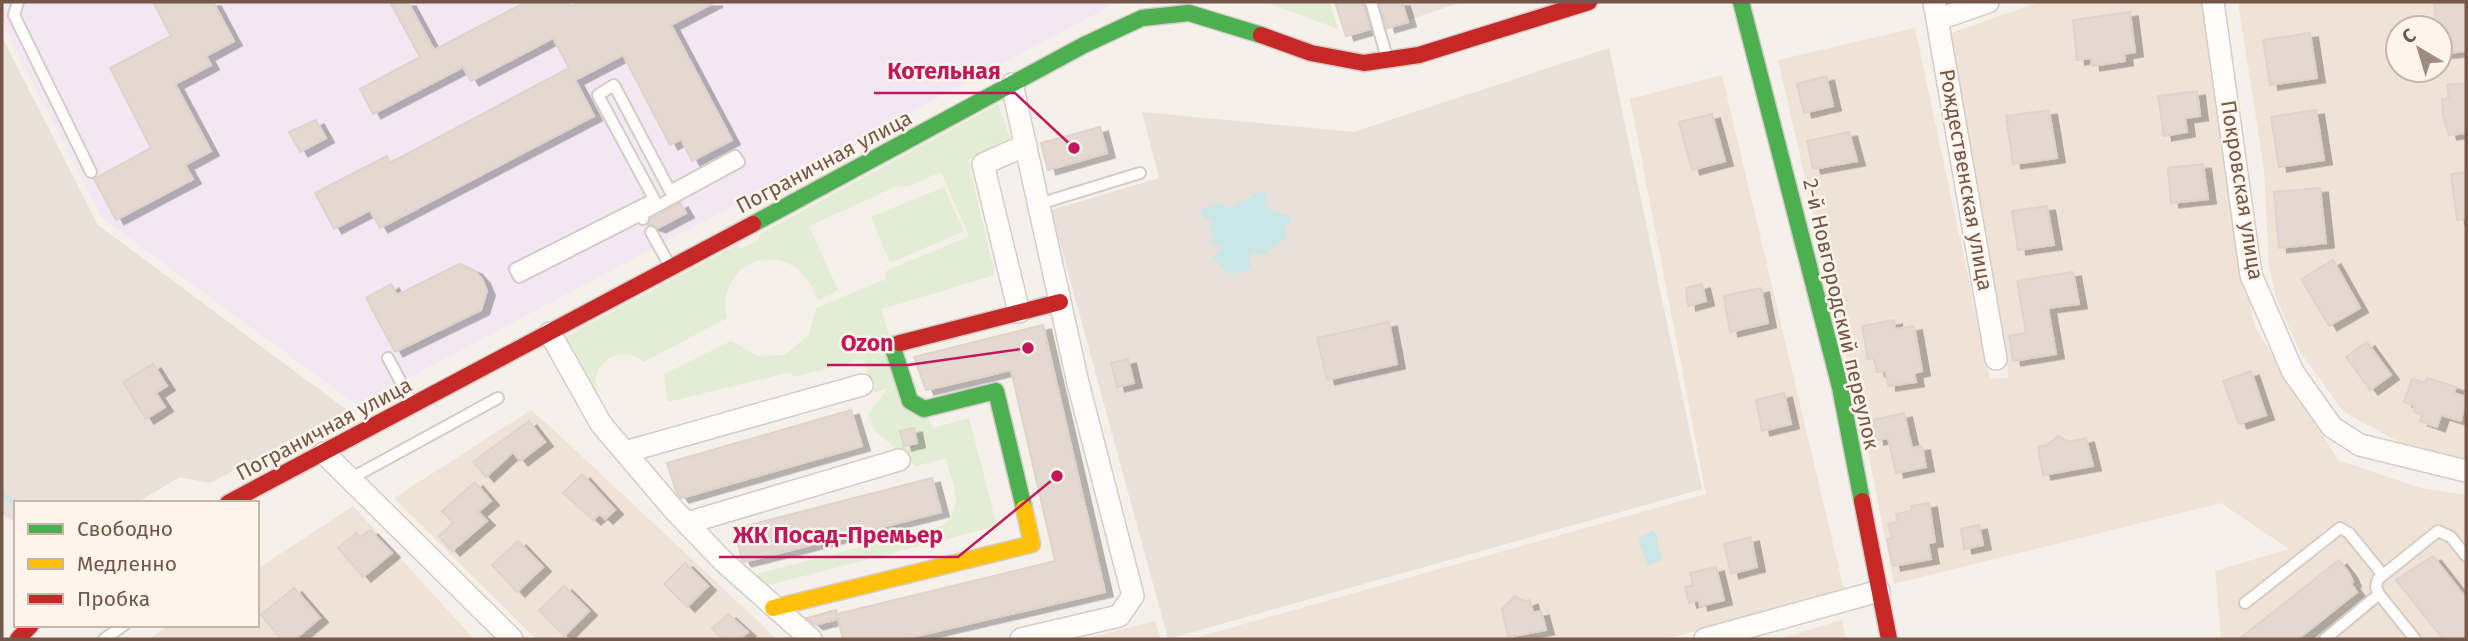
<svg xmlns="http://www.w3.org/2000/svg" width="2468" height="641" font-family="'Fira Sans',sans-serif">
<defs>
<filter id="shadow"><feDropShadow dx="8" dy="4.5" stdDeviation="0" flood-color="#0004"/></filter>
</defs>
<rect width="100%" height="100%" fill="#f6f0ea"/>
<!-- residential -->
<path fill="#efe2d7" fill-rule="evenodd" d="M2040 2H2203L2254 325 2338 460 2421 488 2466 495V639H2221L2215 571 2289 549 2221 503 1894 584 1867 447 1778 60 1915 28 1990 379 2009 377 1951 33Z
M2238 2H2466V469L2437 463 2344 412 2300 352 2276 298 2269 266 2264 169ZM2398 28H2440V70H2398Z
M1722 75 1844 590 1667 639H1191L1706 494 1630 99Z
M531 410 556 432 777 639H536L394 498Z
M353 506 474 639H149L170 625H257V569Z
M1842 620 1846 639H1778Z
M1155 621 1161 639H1084Z"/>
<!-- industrial -->
<path fill="#e9e0da" d="M1335 2H1462L1412 19 1346 36Z
M2 37 98 225 347 410 210 483 180 477 136 503H16V523L2 514Z
M1609 48 1702 489 1168 639 1051 210 1159 178 1142 112 1354 132Z"/>
<!-- education -->
<path fill="#f2e7f2" d="M2 2H1118L357 405 102 218 2 23Z"/>
<!-- green -->
<path fill="#e3ecd4" d="M1265 2H1330L1338 29Z
M998 104 1011 141 968 160 995 275 882 309V313L892 345 933 428 969 418 997 526 765 586 752 575 942 526C966 507 952 484 946 458L916 466 876 432 868 416 887 389 874 393 863 359 794 377 791 372 668 402 664 374 731 341 758 356 785 355 809 334 816 308 883 280 884 285 886 271 969 236 941 172 909 186 895 187 809 226 838 290 819 300C813 289 805 273 793 266 757 244 716 279 727 318L644 362C619 342 588 363 597 394L565 337 735 246 742 248 758 241 760 234Z
M944 187 964 231 890 263 871 217Z"/>
<!-- water -->
<path fill="#cbe6e6" d="M1261 191 1267 194 1266 204 1273 212 1288 215 1292 221 1284 227 1287 237 1265 255 1253 253 1248 260 1251 266 1246 272 1228 274 1213 258 1223 247 1214 246 1210 241 1214 236 1210 228 1212 221 1203 217 1200 210 1219 203 1230 208Z
M1652 531 1656 534 1662 560 1647 566 1638 538Z"/>
<g fill="none" stroke-linecap="round" stroke-linejoin="round">
<!-- stream -->
<path stroke="#cbe6e6" stroke-width="5" d="M2 494 16 505"/>
</g>
<!-- building -->
<path fill="#e3d9d1" stroke="#dfd3cc" stroke-width="2" filter="url(#shadow)" d="M153 2H213L234 41 206 56 211 65 175 84 211 151 185 165 193 179 116 220 94 179 151 148 110 68 171 36Z
M390 2H408L434 50 526 2H568L570 7 580 2H715L671 25 732 140 692 161 681 139 670 145 623 55 575 80 594 116 380 228 370 210 334 229 315 193 387 156 390 163 569 68 553 38 471 81 463 67 373 114 360 89 420 57Z
M1335 2H1363L1370 29 1346 36Z
M1379 2H1402L1408 22 1387 28Z
M2434 2H2466V51L2440 54V28H2436Z
M2130 12 2135 52 2124 54 2125 61 2092 66 2091 58 2077 60 2073 20Z
M2310 33 2317 78 2270 85 2263 40Z
M1826 76 1833 106 1804 113 1797 84Z
M2466 83V133L2449 135 2443 116 2442 99 2449 98 2447 85Z
M2197 91 2200 116 2185 118 2187 132 2164 136 2158 96Z
M2049 110 2057 158 2013 164 2006 116Z
M2316 110 2324 160 2279 167 2271 117Z
M1712 114 1725 161 1692 170 1679 122Z
M316 120 326 138 300 152 289 132Z
M1100 127 1107 153 1048 170 1041 143Z
M1849 132 1857 161 1813 169 1807 141Z
M2203 164 2208 199 2171 203 2168 168Z
M2466 172V219L2457 220 2451 174Z
M2320 188 2326 243 2279 248 2274 192Z
M680 203 686 213 658 228 648 225 651 219Z
M2047 206 2054 245 2018 250 2012 211Z
M2333 260 2360 308 2329 326 2301 279Z
M459 264 474 270 482 279 487 291 481 310 395 352 366 298 391 284 397 295Z
M2073 272 2079 304 2048 308 2056 354 2013 361 2009 336 2026 333 2017 281Z
M1702 284 1706 301 1688 306 1686 288Z
M1761 288 1768 323 1730 332 1724 296Z
M1894 320 1895 329 1914 326 1922 371 1914 373 1916 382 1888 386 1886 371 1877 372 1874 359H1868L1862 326Z
M1389 322 1397 364 1327 380 1317 338Z
M1043 325 1105 592 904 639H843L838 619 815 625 807 618 836 610 837 614 1055 561 1011 370 926 390 914 357Z
M2367 342 2391 375 2370 390 2346 357Z
M1128 359 1134 383 1117 387 1111 363Z
M153 364 167 386 156 393 165 407 146 419 123 382Z
M2251 371 2266 415 2239 424 2223 381Z
M2427 378 2456 387 2454 393 2466 397 2461 421 2441 415 2437 427 2420 421 2422 415 2414 412 2415 406 2404 402 2412 379 2425 383Z
M1784 393 1791 424 1762 431 1756 400Z
M851 410 862 446 681 498 676 491 667 463Z
M1904 413 1912 448 1922 446 1926 467 1896 473 1888 438 1876 440 1873 420Z
M529 421 545 442 520 461 513 452 486 477 473 462Z
M914 428 917 443 904 446 900 431Z
M2058 436 2069 442 2086 438 2093 466 2043 475 2038 447 2047 445Z
M582 474 615 510 605 519 600 514 593 520 563 493Z
M932 478 941 512 744 562 742 560 734 529Z
M475 482 491 501 478 512 487 521 452 551 439 536 453 523 442 511Z
M1929 503 1935 542 1928 543 1931 559 1893 566 1887 539 1892 538 1888 524 1898 522 1896 514 1911 511V506Z
M1979 525 1983 545 1964 549 1961 529Z
M370 530 392 553 363 577 338 548 356 533 360 537Z
M1751 537 1757 567 1731 574 1724 544Z
M518 541 543 567 517 592 492 565Z
M2433 556 2466 598V639H2443L2396 580Z
M2339 560 2349 573 2353 582 2351 584 2357 592 2298 639H2239Z
M685 563 708 586 687 607 664 584Z
M1716 567 1724 600 1700 606 1699 600 1689 603 1685 587 1693 585 1690 573Z
M564 586 589 611 564 636 539 610Z
M294 588 320 618 295 639H281L261 615Z
M1515 596 1525 602 1530 600 1533 613 1541 611 1546 630 1508 637 1502 609Z
M728 614 748 632 740 639H722L712 628Z"/>
<g fill="none" stroke-linecap="round" stroke-linejoin="round">
<defs>
<path id="lane" d="M18 2 14 15 91 172
M1371 2 1387 58
M1039 204 1140 173
M641 215 519 277 515 269 654 199 598 95 614 85 670 191 735 156 739 162 641 215 643 219
M651 232 670 266
M388 358 412 403
M350 479 498 398
M2245 603 2340 528 2349 533 2383 575
M104 639 124 625
M2325 639 2379 594
M2415 639 2379 594 2376 587 2378 579 2438 531 2451 537 2466 556"/>
<path id="street" d="M1934 2 1996 359
M2213 2 2251 275 2293 372 2332 427 2360 445 2466 471
M1939 19 1988 2
M1012 84 1078 383 1133 596 1119 616 1021 639
M1019 312 983 164 1026 145
M550 333 601 424 675 511 724 562 811 639
M625 452 862 385
M324 453 512 639
M687 523 899 460
M1705 639 1879 591"/>
<path id="fast" d="M1741 2 1840 387 1862 501
M753 224 1084 45 1142 18 1189 13 1261 35
M900 343 892 345 910 401 924 409 996 391 1024 508"/>
<path id="slow" d="M773 608 1032 544 1024 508"/>
<path id="jam" d="M1261 35 1311 53 1364 63 1419 55 1589 2
M900 343 1060 302
M1862 501 1889 639
M228 503 753 224
M18 639 31 625"/>
</defs>
<!-- lane casing -->
<use href="#lane" stroke="#d4ccc6" stroke-width="14"/>
<!-- street casing -->
<use href="#street" stroke="#d4ccc6" stroke-width="24"/>
<!-- fast casing -->
<use href="#fast" stroke="#d5ccc6" stroke-width="19"/>
<!-- slow casing -->
<use href="#slow" stroke="#d5ccc6" stroke-width="19"/>
<!-- jam casing -->
<use href="#jam" stroke="#d5ccc6" stroke-width="19"/>
<!-- lane -->
<use href="#lane" stroke="#fefdfc" stroke-width="10"/>
<!-- street -->
<use href="#street" stroke="#fefdfc" stroke-width="21"/>
<!-- fast -->
<use href="#fast" stroke="#4caf50" stroke-width="16"/>
<!-- slow -->
<use href="#slow" stroke="#ffc107" stroke-width="16"/>
<!-- jam -->
<use href="#jam" stroke="#c62828" stroke-width="16"/>
</g>
<g text-anchor="middle" dominant-baseline="central" stroke-width="5" stroke-linejoin="round" paint-order="stroke">
<!-- street labels -->
<g font-size="21" fill="#74564a" stroke="#fff5ea">
<text transform="translate(824 162) rotate(-28)">Пограничная улица</text>
<text transform="translate(1966 180) rotate(80)">Рождественская улица</text>
<text transform="translate(2242 190) rotate(81)">Покровская улица</text>
<text transform="translate(1841 314) rotate(77)">2-й Новгородский переулок</text>
<text transform="translate(324 429) rotate(-28)">Пограничная улица</text>
</g>
</g>
<!-- callouts -->
<path fill="none" stroke="#c2185b" stroke-width="2.5" d="M1074 148L1015 93H874M1028 348L908 365H827M1057 476L958 557H719"/>
<g fill="#c2185b" stroke="#fff5ea" stroke-width="2.5">
<circle cx="1074" cy="148" r="7"/>
<circle cx="1028" cy="348" r="7"/>
<circle cx="1057" cy="476" r="7"/>
</g>
<g font-size="23" text-anchor="middle" font-weight="bold" fill="#c2185b" stroke="#fff5ea" stroke-width="5" stroke-linejoin="round" paint-order="stroke">
<text x="944" y="79">Котельная</text>
<text x="867" y="351">Ozon</text>
<text x="838" y="543">ЖК Посад-Премьер</text>
</g>
<!-- border -->
<rect width="2468" height="641" fill="none" stroke="#74564a" stroke-width="7"/>
<!-- legend -->
<rect x="14" y="501" width="245" height="126" fill="#fff5ea" stroke="#c7b5aa" stroke-width="2"/>
<rect x="28" y="524" width="35" height="10" fill="#4caf50" stroke="#c7b5aa" stroke-width="2"/>
<text x="77" y="536" font-size="21" fill="#74564a">Свободно</text>
<rect x="28" y="559" width="35" height="10" fill="#ffc107" stroke="#c7b5aa" stroke-width="2"/>
<text x="77" y="571" font-size="21" fill="#74564a">Медленно</text>
<rect x="28" y="594" width="35" height="10" fill="#c62828" stroke="#c7b5aa" stroke-width="2"/>
<text x="77" y="606" font-size="21" fill="#74564a">Пробка</text>
<!-- north arrow -->
<g transform="translate(2419 49) rotate(322)"><circle r="33" fill="#fff5ea" stroke="#c7b5aa" stroke-width="2"/>
<path d="M0-5L12 26L0 18L-12 26Z" fill="#a28c82"/>
<text y="-10" font-size="19" font-weight="bold" text-anchor="middle" fill="#74564a">С</text>
</g>
</svg>
